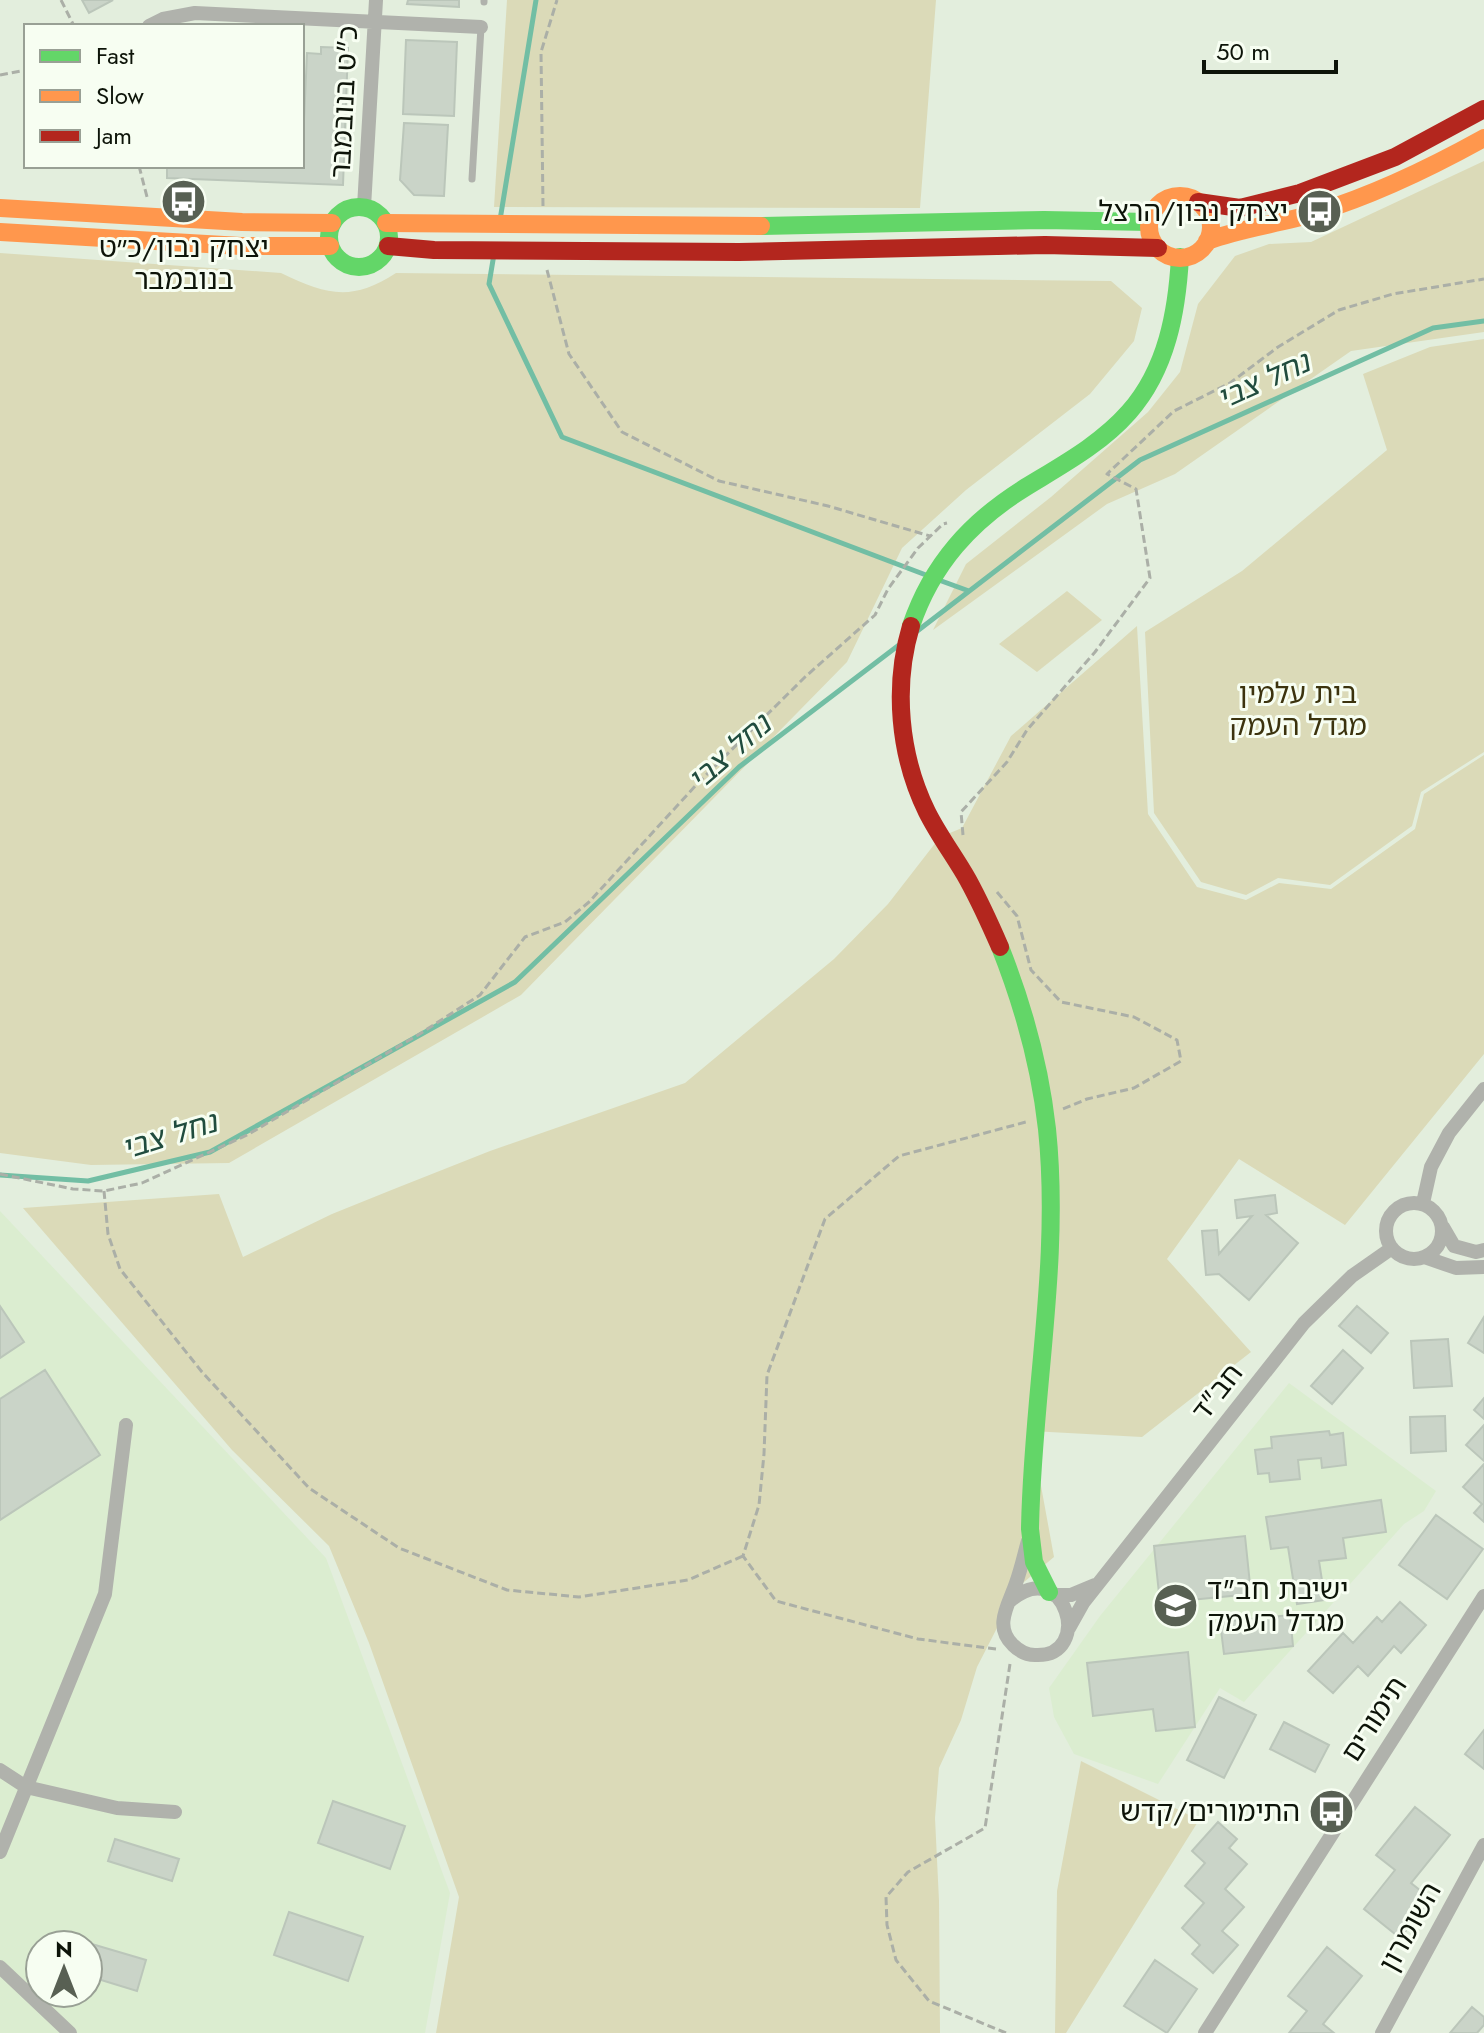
<svg xmlns="http://www.w3.org/2000/svg" width="1484" height="2033" font-family="Jost,'Noto Sans Hebrew',sans-serif">
<rect width="100%" height="100%" fill="#e3eedd"/>
<!-- built -->
<path fill="#dbedd0" fill-rule="evenodd" d="M0 1211 326 1558 450 1893 425 2033H0ZM40 1945H88V1993H40Z
M1289 1383 1436 1491 1424 1511 1404 1524 1244 1702 1220 1688 1158 1784 1074 1754 1054 1717 1049 1688 1100 1616Z"/>
<!-- green -->
<path fill="#dbdab8" d="M507 0H936L920 208 494 207Z
M1484 161V332L1351 351 1175 474 1107 504 933 630 966 564 1051 497 1148 412 1180 372 1198 304 1235 256 1269 244 1311 242Z
M0 253 281 273C327 295 351 302 396 273L1111 281 1142 308 1134 341 1090 394 966 490 902 548 847 662 521 995 229 1163 91 1165 0 1153Z
M1484 339V752L1421 792 1412 826 1330 885 1278 878 1246 895 1201 882 1154 813 1145 632 1242 571 1387 450 1363 374 1430 347Z
M1067 591 1102 620 1037 672 999 644Z
M1137 626 1148 814 1197 887 1246 900 1279 883 1331 889 1415 829 1424 794 1484 755V1054L1345 1225 1239 1159 1167 1259 1251 1352 1142 1437 1031 1431 1054 1557 1018 1587 977 1667 961 1720 939 1768 935 1818 939 1901 940 2033H436L459 1897 369 1643 329 1546 232 1450 23 1208 219 1194 243 1257 332 1214 394 1189 490 1151 685 1083 834 959 888 904 940 837 962 828 1011 736Z
M1081 1761 1199 1820 1066 2033H1055L1057 1891Z"/>
<g fill="none" stroke-linecap="round" stroke-linejoin="round">
<!-- stream -->
<path stroke="#72bea4" stroke-width="5" d="M500 220 536 0
M494 254 489 284 562 437 926 575
M936 579 969 591
M916 632 1140 460 1433 328 1484 321
M0 1175 88 1181 210 1152 515 982 739 767 899 645"/>
</g>
<!-- building -->
<path fill="#cad4c8" stroke="#bbc6ba" stroke-width="2" d="M82 0H113L89 13Z
M408 0H459V7L407 4Z
M406 40 457 42 454 116 403 114Z
M321 47 348 48 343 185 167 178V166H302L307 53 321 54Z
M404 123 448 125 444 196 414 195 400 180Z
M1275 1195 1277 1213 1266 1215 1298 1243 1249 1300 1219 1274 1206 1275 1202 1231 1217 1230 1219 1254 1252 1216 1237 1218 1235 1200Z
M0 1306 24 1342 0 1358Z
M1357 1306 1388 1333 1371 1353 1339 1326Z
M1484 1317V1353L1468 1343Z
M1448 1339 1452 1386 1414 1388 1411 1341Z
M1343 1350 1363 1368 1332 1404 1311 1386Z
M45 1370 100 1455 0 1520V1399Z
M1484 1398V1419L1474 1410Z
M1445 1416 1446 1451 1411 1453 1410 1417Z
M1484 1425V1461L1466 1445Z
M1329 1431 1330 1435 1343 1433 1346 1465 1322 1468 1321 1458 1298 1460 1300 1479 1270 1482 1269 1473 1258 1474 1255 1450 1272 1448 1271 1437Z
M1484 1464V1522L1474 1513 1482 1504 1463 1487Z
M1381 1500 1386 1532 1343 1538 1346 1558 1319 1561 1325 1600 1297 1604 1288 1547 1271 1549 1266 1517Z
M1436 1515 1483 1549 1447 1599 1399 1565Z
M1245 1536 1251 1594 1160 1603 1154 1546Z
M1400 1602 1426 1625 1401 1653 1394 1646 1368 1676 1358 1666 1333 1693 1308 1671 1343 1633 1353 1643 1377 1617 1382 1622Z
M1290 1615 1293 1646 1224 1654 1220 1622Z
M1188 1652 1195 1727 1156 1731 1153 1709 1093 1716 1087 1663Z
M1219 1697 1256 1715 1224 1778 1187 1760Z
M1284 1722 1329 1745 1315 1772 1270 1749Z
M1484 1730V1769L1465 1754Z
M333 1801 405 1826 390 1869 318 1843Z
M1415 1807 1450 1835 1411 1883 1431 1899 1400 1938 1364 1909 1395 1870 1376 1855Z
M1218 1822 1237 1839 1229 1848 1247 1864 1225 1889 1244 1907 1222 1931 1238 1945 1213 1973 1192 1954 1200 1945 1182 1928 1204 1903 1185 1886 1205 1863 1192 1851Z
M115 1839 179 1859 172 1881 108 1861Z
M289 1912 363 1937 348 1981 274 1955Z
M85 1942 146 1960 137 1991 88 1976V1945H84Z
M1327 1947 1362 1976 1323 2024 1334 2033H1289L1307 2011 1288 1996Z
M1155 1960 1197 1989 1167 2033 1124 2006Z
M1472 2007 1484 2017V2025L1477 2033H1450Z"/>
<g fill="none" stroke-linecap="round" stroke-linejoin="round">
<!-- path -->
<path stroke="#abafa7" stroke-width="3" stroke-dasharray="8 4" stroke-linecap="butt" d="M61 0 74 26
M0 75 26 70
M139 166 147 197
M543 206 541 52 557 0
M547 270 569 354 622 432 719 481 828 506 930 536
M963 835 961 812 1007 762 1027 730 1095 652 1150 578 1136 489 1107 474 1174 411 1230 383 1278 347 1339 310 1393 294 1484 279
M997 892 1017 916 1031 970 1061 1002 1134 1017 1177 1040 1181 1061 1134 1088 1087 1099 1063 1109
M0 1174 73 1189 104 1191 142 1183 247 1135 418 1035 480 995 525 937 565 922 589 902 698 783 805 677 875 615 888 589 918 548 943 524 947 523
M104 1191 108 1234 120 1269 202 1372 309 1488 399 1548 507 1590 579 1597 688 1580 743 1556
M996 1649 918 1639 776 1601 743 1556 759 1505 764 1454 767 1375 825 1219 899 1156 1026 1122
M1006 2033 929 2001 896 1960 887 1925 886 1897 908 1872 985 1828 1010 1664"/>
<!-- lane -->
<path stroke="#b0b2ac" stroke-width="7" d="M484 2V0
M472 179 481 27"/>
<!-- street -->
<path stroke="#b0b2ac" stroke-width="14" d="M149 26 163 19 195 13 481 27
M364 207 376 0
M1386 1231a28 28 0 1 1 56 0a28 28 0 1 1-56 0Z
M1423 1203 1431 1167 1449 1133 1484 1089
M1443 1227 1454 1246 1476 1252 1484 1250
M1424 1257 1456 1268 1484 1267
M1054 1595H1071L1095 1585
M1010 1601C1065 1553 1095 1658 1035 1655 1026 1655 1019 1651 1013 1645 993 1626 1009 1604 1016 1583 1021 1569 1024 1555 1028 1541
M1069 1628 1083 1603 1304 1323 1352 1276 1392 1248
M0 1770 26 1787 117 1808 175 1812
M0 1852 105 1594 126 1425
M0 1967 70 2033
M1205 2033 1484 1596
M1382 2033 1484 1845"/>
<!-- fast -->
<path stroke="#63d668" stroke-width="18" d="M329 237a30 30 0 1 1 60 0a30 30 0 1 1-60 0Z
M761 226 1044 220 1149 222
M911 626C932 564 971 521 1026 487 1062 465 1101 444 1129 412 1167 369 1177 311 1180 257
M1000 947C1023 1005 1040 1066 1047 1129 1061 1263 1032 1396 1030 1529L1034 1562 1049 1592"/>
<!-- slow -->
<path stroke="#ff974d" stroke-width="18" d="M1149 227a31 31 0 1 1 62 0a31 31 0 1 1-62 0Z
M0 208 242 222 332 223
M386 223 761 226
M0 232 241 246H330
M1207 241C1242 228 1279 224 1315 213 1374 195 1430 168 1484 138"/>
<!-- jam -->
<path stroke="#b3261e" stroke-width="18" d="M1198 202 1240 208 1300 193 1395 157 1484 109
M388 246 434 250 739 252 1045 245 1158 248
M911 626C893 686 899 755 927 812 939 836 955 857 968 880 980 902 990 924 1000 947"/>
</g>
<!-- icons -->
<defs>
<symbol id="bus-disc" viewBox="-11 -11 22 22"><circle r="9.5" fill="#586053" stroke="#f7fef2"/><path d="M-5-6H5V4H4V6H2V4H-2V6H-4V4H-5ZM-3.5-4V0h7V-4ZM-3.5 1.2v1.5H-2V1.2ZM2 1.2v1.5H3.5V1.2Z" fill="#fff"/></symbol>
<symbol id="school-disc" viewBox="-11 -11 22 22"><circle r="9.5" fill="#586053" stroke="#f7fef2"/><path d="M0-5L7-2L0 1L-7-2ZM-4 1L0 2.5L4 1V4Q0 6-4 4Z" fill="#fff"/></symbol>
</defs>
<g fill-rule="evenodd">
<use href="#bus-disc" x="158" y="176" width="51" height="51"/>
<use href="#bus-disc" x="1294" y="186" width="51" height="51"/>
<use href="#school-disc" x="1150" y="1580" width="51" height="51"/>
<use href="#bus-disc" x="1306" y="1786" width="51" height="51"/>
</g>
<g text-anchor="middle" dominant-baseline="central" stroke-width="6" stroke-linejoin="round" paint-order="stroke">
<!-- street labels -->
<g font-size="28" fill="#0d1409" stroke="#f7fef2">
<text transform="translate(344 102) rotate(-87)">כ"ט בנובמבר</text>
<text transform="translate(1217 1392) rotate(-52)">חב"ד</text>
<text transform="translate(1374 1719) rotate(-57)">תימורים</text>
<text transform="translate(1410 1927) rotate(-61)">השומרון</text>
</g>
<!-- poi labels -->
<g font-size="28" fill="#0d1409" stroke="#f7fef2" text-anchor="end">
<text x="1288" y="211">יצחק נבון/הרצל</text>
<text x="184" y="247" text-anchor="middle">יצחק נבון/כ״ט<tspan x="184" dy="32">בנובמבר</tspan></text>
<text x="1207" y="1589" text-anchor="start">ישיבת חב"ד<tspan x="1207" dy="32">מגדל העמק</tspan></text>
<text x="1300" y="1811">התימורים/קדש</text>
</g>
<!-- park labels -->
<g font-size="28" fill="#3c330e" stroke="#f7fef2">
<text x="1298" y="693">בית עלמין<tspan x="1298" dy="32">מגדל העמק</tspan></text>
</g>
<!-- water labels -->
<g font-size="30" font-style="italic" fill="#204c3e" stroke="#f7fef2">
<text transform="translate(1263 380) rotate(-24)">נחל צבי</text>
<text transform="translate(729 752) rotate(-41)">נחל צבי</text>
<text transform="translate(169 1135) rotate(-17)">נחל צבי</text>
</g>
</g>
<!-- legend -->
<rect x="24" y="24" width="280" height="144" fill="#f7fef2" stroke="#99a095" stroke-width="2"/>
<rect x="40" y="50" width="40" height="12" fill="#63d668" stroke="#99a095" stroke-width="2"/>
<text x="96" y="64" font-size="24" fill="#0d1409">Fast</text>
<rect x="40" y="90" width="40" height="12" fill="#ff974d" stroke="#99a095" stroke-width="2"/>
<text x="96" y="104" font-size="24" fill="#0d1409">Slow</text>
<rect x="40" y="130" width="40" height="12" fill="#b3261e" stroke="#99a095" stroke-width="2"/>
<text x="96" y="144" font-size="24" fill="#0d1409">Jam</text>
<!-- north arrow -->
<g transform="translate(64 1969)"><circle r="38" fill="#f7fef2" stroke="#99a095" stroke-width="2"/>
<path d="M0-6L14 30L0 20L-14 30Z" fill="#586053"/>
<text y="-12" font-size="22" font-weight="bold" text-anchor="middle" fill="#0d1409">N</text>
</g>
<!-- scale -->
<path d="M1204 60v12h132v-12" fill="none" stroke="#0d1409" stroke-width="4"/>
<text x="1216" y="60" font-size="24" fill="#0d1409" stroke="#f7fef2" stroke-width="6" paint-order="stroke">50 m</text>
</svg>
